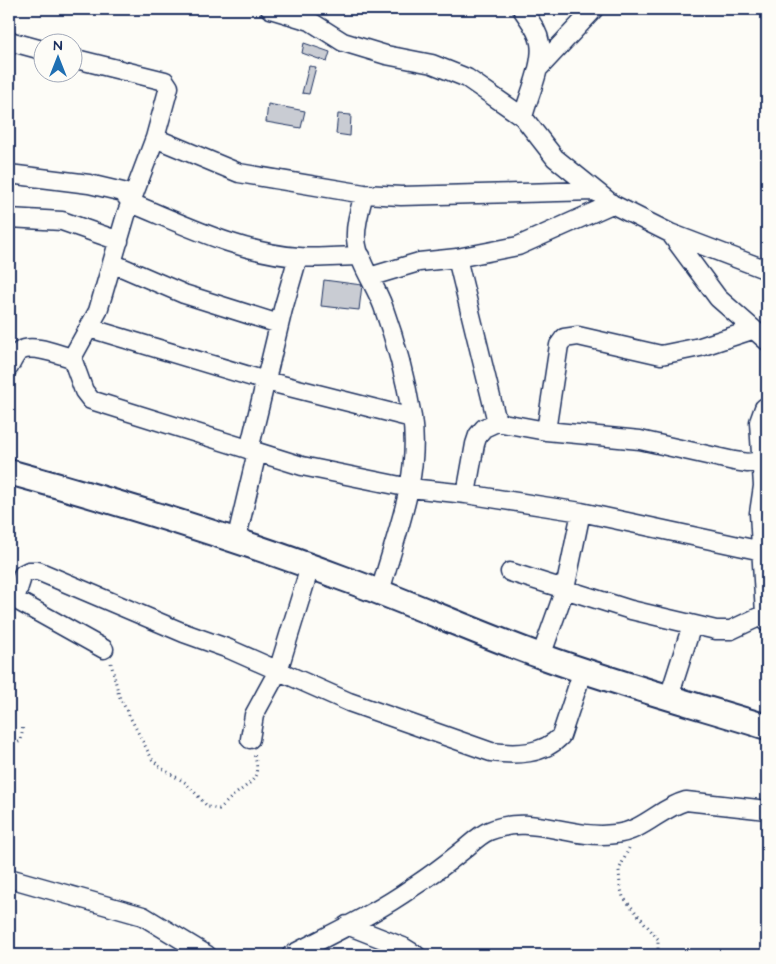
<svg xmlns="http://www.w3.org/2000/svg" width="776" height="964" font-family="'Architects Daughter',sans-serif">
<rect width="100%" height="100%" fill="#fdfcf7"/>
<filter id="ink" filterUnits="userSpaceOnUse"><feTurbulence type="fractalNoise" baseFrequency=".02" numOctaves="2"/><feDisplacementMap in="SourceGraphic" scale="10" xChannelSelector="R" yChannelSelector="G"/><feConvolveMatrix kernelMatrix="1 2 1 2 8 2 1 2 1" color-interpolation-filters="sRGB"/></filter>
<g filter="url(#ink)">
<!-- building -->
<path fill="#c9ccd3" stroke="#1b2f5e" d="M304 43 330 52 327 62 302 53Z
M309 66 316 67 309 94 302 93Z
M268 104 305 111 301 128 266 122Z
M338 114 351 115 350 136 336 134Z
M324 280 362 285 359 310 321 306Z"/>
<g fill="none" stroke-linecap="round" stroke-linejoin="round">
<defs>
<path id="street" d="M270 9 310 21 343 42 386 55 432 64 467 78 523 117 555 158 612 204 670 233 767 270
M522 9C529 20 538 30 540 43 544 63 528 97 523 117
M9 41 42 50
M538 69 594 9
M155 138 239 173 364 194 401 196 595 191
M9 174 89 184 123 192 131 203C185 225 240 253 299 257 319 259 340 256 361 256
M364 194C360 209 355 224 356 239 358 263 375 284 383 306 396 342 406 380 412 417 421 477 395 536 380 592
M9 218 62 221 119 241
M670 233 718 298 767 341
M457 258 497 422
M112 263 184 294 279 324
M369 277 419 262 457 258 518 246 612 204
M89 328 266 381 412 418
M72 358 98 311 126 215 155 138 169 87 165 81 72 58
M9 367C12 362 15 354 20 351 33 343 59 355 72 358L84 391 91 400 302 466 410 488 466 494 581 512 762 551
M767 406 764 408 759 422 763 486 759 513 765 614 767 623
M546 431 559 345 564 338 578 336 661 355 700 347 752 330
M249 450 283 309 298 257
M466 494 475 444 478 435 484 428 497 422 546 431 640 440 734 461 748 463 767 460
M236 541 257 452
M510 572 631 610 716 630H731L765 614
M9 596 104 649
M15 599 23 574 29 571H38L184 633 229 649 349 702 491 752C516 755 543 755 561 736L583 670
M541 656 565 589 581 512
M669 697 692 625
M250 739 254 715 278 671 310 567
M9 878 143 916 207 955
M347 925 403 947 416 955
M291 955C331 934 375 914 413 887 430 876 446 864 462 851 470 845 479 835 489 831 532 813 569 840 615 834 644 831 660 808 686 801L767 810"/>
<path id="secondary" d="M9 472C121 503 233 537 342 578 409 602 474 632 541 656 615 683 692 704 767 727"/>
</defs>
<!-- street casing -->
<use href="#street" stroke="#1b2f5e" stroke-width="21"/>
<!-- secondary casing -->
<use href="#secondary" stroke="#1b2f5e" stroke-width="28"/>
<!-- path -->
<path stroke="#1b2f5e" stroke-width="3" stroke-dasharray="1 4" stroke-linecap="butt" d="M111 663 119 696 152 759 161 768 186 783 208 807 219 809C226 804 230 797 237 793 254 780 261 777 254 754
M9 746 21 741 23 725
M629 848 619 870 620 886 623 897 658 939V955"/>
<!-- street -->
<use href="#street" stroke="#fdfcf7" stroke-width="18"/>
<!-- secondary -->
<use href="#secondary" stroke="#fdfcf7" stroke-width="24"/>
</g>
</g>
<!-- margin -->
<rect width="776" height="964" fill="none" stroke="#fdfcf7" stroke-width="30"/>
<rect x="15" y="15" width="746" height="934" fill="none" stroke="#1b2f5e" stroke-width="2" filter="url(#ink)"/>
<!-- north arrow -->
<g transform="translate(58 58)"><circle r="24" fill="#fdfcf7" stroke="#a3aaba"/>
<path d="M0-4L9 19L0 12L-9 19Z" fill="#1f6fb2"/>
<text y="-8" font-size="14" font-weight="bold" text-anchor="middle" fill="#1b2f5e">N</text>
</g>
</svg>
